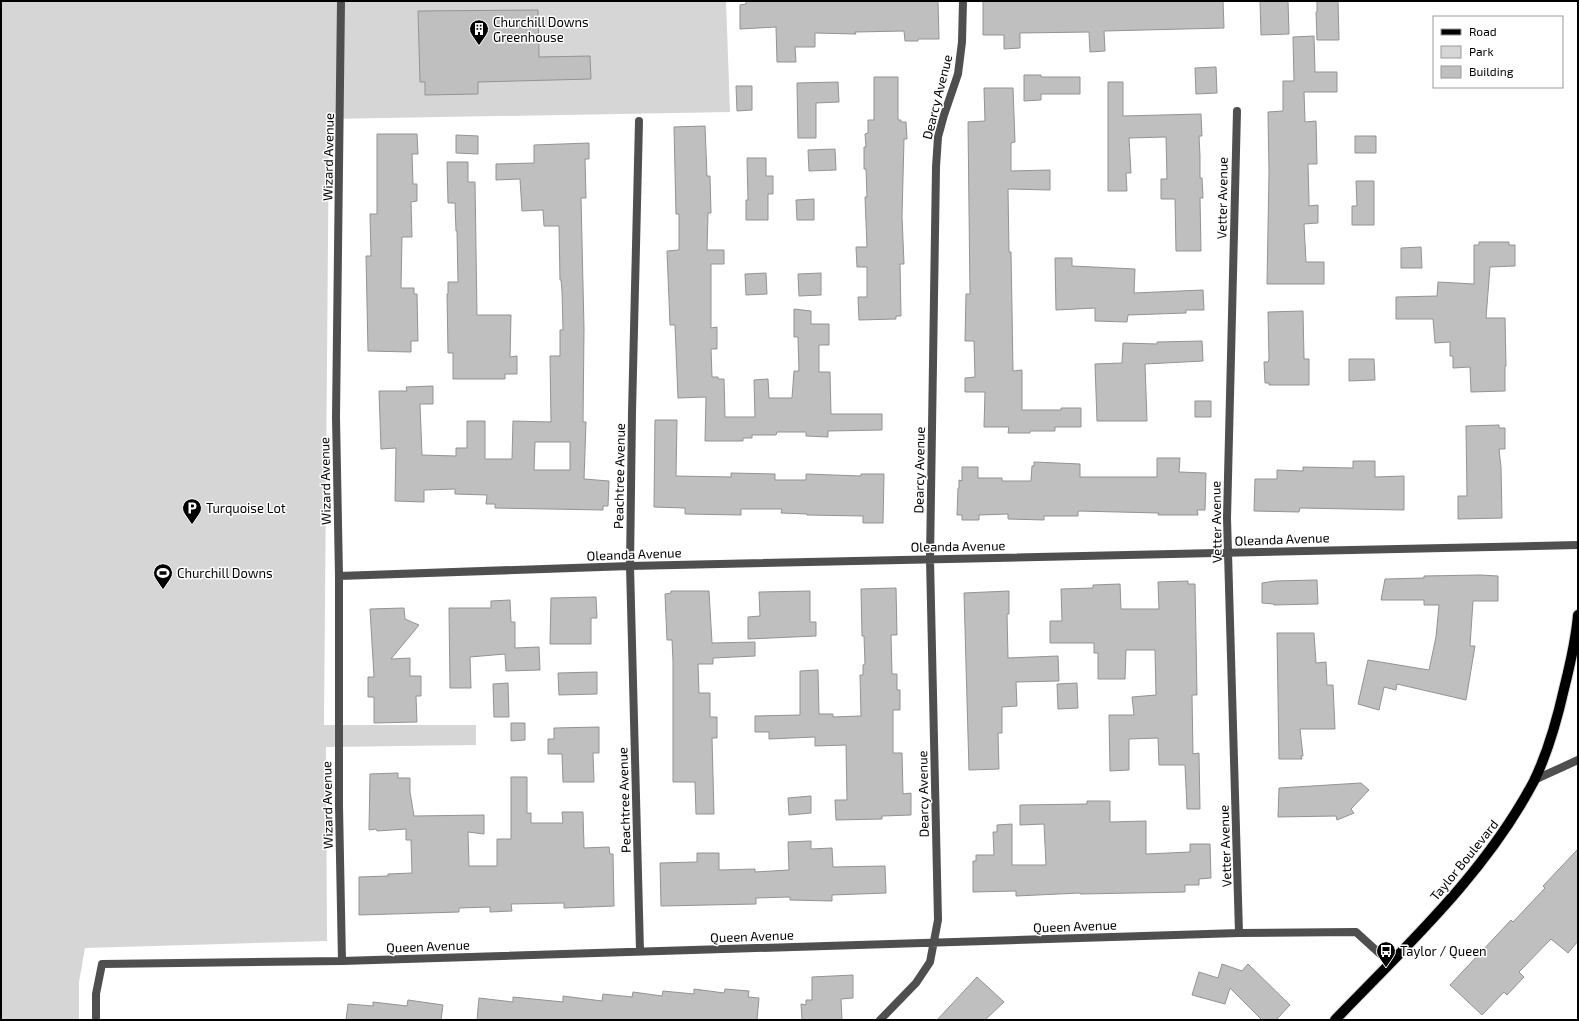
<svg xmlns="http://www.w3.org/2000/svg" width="1579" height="1021" font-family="'Exo 2',sans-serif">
<rect width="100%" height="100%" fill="#fff"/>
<!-- green -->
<path fill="#d6d6d6" d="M1 1H726L730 112 329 119 324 725H476V745L326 747 327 941 85 948 79 982V1020H1Z"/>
<!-- building -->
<path fill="#bfbfbf" stroke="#939393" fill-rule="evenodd" d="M746 1H938L939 39H918V41H905L904 31 855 32 856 34 815 33V47H795L796 62H777L776 27 740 29V5L746 4Z
M983 1H1223L1224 28 1104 31 1105 51 1090 52 1089 32 1020 33V48L1004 49V35H983Z
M1260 1H1288L1289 34 1261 35Z
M1317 1H1338L1339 40H1317L1316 12H1317Z
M538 10 539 57 590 56 591 79 478 82V94L425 95V82H420L418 11Z
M1314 36 1315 72H1337V92H1304L1305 122 1316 121 1317 164H1308L1309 201V206L1318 205V223L1304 224 1306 262H1324V284H1267L1269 173 1268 112 1283 111V81H1294L1293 37Z
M1216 67 1217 93 1196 94 1195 68Z
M1024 75H1041V77H1080V94H1041V100L1024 101Z
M874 77H898V120H901V122H906L907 139H904L902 216 904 264H900L901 316H896V319L859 320 858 297H867V267H857L856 247H867L865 197H867L866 169H864V147H866L865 134 868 133V120H874Z
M838 82 839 102 816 103V138H798L797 83Z
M1108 82H1123V116L1201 114 1202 136H1199L1200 156V178H1202L1203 198H1200L1201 251H1176L1175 199H1161V179H1167L1166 137 1129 138 1131 173H1126L1127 191H1108Z
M736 86H752V110L737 111Z
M984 88H1013L1015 142 1011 143V171L1050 170V190L1008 189 1009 252H1011L1013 371 1022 370V410H1061V408H1081V427H1055V431H1030V433H1008L1009 427H984L985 392H965V378L975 377 974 341H965L966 294H970L968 122 985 121Z
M705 126 707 176H710L711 213H708L707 250H724V264H711V328L717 327V349H711L712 377H718V379H724L725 417H755L754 380 768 379 769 398H792L794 371H799L798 337H794V309L811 311V324H829V345H819V372H830L831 414H882V430L828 431V437L806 436V432H777L776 435H752V438H743V441H705L706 397 678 398 675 325H670L667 251 679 250V214H676L674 127Z
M377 134H417L418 154H412L413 184H417V201L411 202 412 237H402L401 288H414V294H417L418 341H411V352L368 351 366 256H371L370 214H377Z
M456 135 478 136V154L456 153Z
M1355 136H1376V153H1355Z
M589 143V159H585L586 198H581L584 329 583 422H586L584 479 609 481 608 506H603V510L495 508V504H486L487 495 455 494V489L424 490V502L395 501 396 448 381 449 379 391H407L406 387 433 386V404H420L422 455 456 456V448H467V421H485V459H512L513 421 551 422 550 356H560V330H563L562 291 561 280H560L559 226H544L543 210 522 211 520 179 496 180V164L534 163V145ZM535 442H570V470H534Z
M835 149 836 170 809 171 808 150Z
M747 158H766V176H773V194H768V220H746V200H748Z
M447 162H468V182H475L477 315H511L510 357 517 356V374H505V379H453V353H448L447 294H448V282H458L457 231H456L455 203H448Z
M1356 181H1374V225H1352V206H1357Z
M814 199V220H797L796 200Z
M1479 242H1509V245H1515V266L1490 267 1486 318H1505L1506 366H1505V391L1471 392 1470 367 1453 368V356H1450V342L1435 343 1433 319H1396V297L1437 296 1438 282 1474 284V245H1479Z
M1421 247 1422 268H1401V248Z
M1055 258H1072V266L1135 269 1134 293 1203 290 1204 310H1186V313L1128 315 1127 322 1095 321V308L1056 310Z
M766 273 767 294 746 295 745 274Z
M821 273V295L799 296 798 274Z
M1303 311 1304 359H1309V385H1269V383H1265L1264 362H1268L1269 359 1268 312Z
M1202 341 1203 361 1145 364 1147 421H1097L1095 364 1122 363 1123 343 1157 344V342Z
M1349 359H1374L1375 380 1349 381Z
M1195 401H1211V417H1195Z
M655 420H677L676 476 731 477V473L775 474V480H806V474L861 476V474H884L883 523H863V516L807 515V514L781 513 782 509H741V515L685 514V508L654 507Z
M1499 425V428H1505V449H1499L1501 467 1502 518 1458 519V496H1467L1466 426Z
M1157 458H1180L1179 472 1206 473 1205 510H1197L1198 515H1158L1159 513 1078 511V516H1044V520L1008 519V514L979 515V520H962V515H957L958 488H959V480L962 481V467H978V478H1002V481H1031L1032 466H1034V462L1080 464V477H1157Z
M1353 461H1375V477L1404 476V510L1300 508 1299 512 1254 511 1255 479H1277V470L1303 471V467L1353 468Z
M1480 575 1498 576V601H1473L1470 646H1475L1466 700 1397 684 1396 690 1384 687 1379 710 1358 704 1368 660 1429 670 1436 637 1439 605H1424V600H1381L1385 579 1424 578V576Z
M1317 580 1318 604 1274 605V604L1262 603V583L1275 581Z
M1188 581V584H1195L1197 695H1192L1193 754 1199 753 1200 809H1187L1185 765H1159L1158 738 1129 739V770L1110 771 1109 715H1134L1132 697 1156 695 1155 650H1126L1125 679H1098V653H1094V643H1050V621H1062L1061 589 1093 588V585L1120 584 1121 609H1159L1158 582Z
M896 588 897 635H891L892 674H897V690H900V710H893V753H902L903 794 911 793V815L882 816V819L836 820 835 800H847L846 745 815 746V737L769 739V732H755V716L800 715V671L818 670 819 714H833V717L861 716 860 675H863V665L865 664 864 636H862L861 589Z
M671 591H709L712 643 755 642V656L713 658V664H698L699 693H710V717H717V738H712L714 814H696L695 782H673V661L672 640H667L665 594 671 593Z
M810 591V622H816V636L748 639V617L760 616 759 592Z
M1009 591V614H1007L1008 658 1058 656 1059 681 1016 682 1017 706 1002 707V733H998L999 769 969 770 964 593Z
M596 597 597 618H591V644H550L551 598Z
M510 600 511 622H515V648L539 647 540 670 506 671 505 654 470 657 471 688H450L449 608H491V601Z
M404 608 405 619 419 625 391 659 410 658V676H421V696H416L417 722 374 723V697H368V677H374L370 609Z
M1277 633H1314L1316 663 1326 662 1327 685H1333L1335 729H1300L1303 756H1301L1302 759H1279Z
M597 672V694L559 695 558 673Z
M508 683 509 717H494L493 684Z
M1077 683 1078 708 1058 709 1057 684Z
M511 723H525V740L511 741Z
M599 727V753H593L594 782H563L562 754H548V739H554V728Z
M398 773V778H410V792L414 816 484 815V834L468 832 469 866H497V839H511V777H527V813H531V823H563L562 812H583L584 848 609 847 610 854H613L614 906 564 908V903L511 904 512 911 490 912V907L459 908V912L359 915V877L388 876V874L412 873 411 840H406V829L377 831 376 829 369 830 370 774Z
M1361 783 1369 790 1351 809 1354 813 1337 820 1336 816 1278 817 1279 788Z
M811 796V813L789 815 788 798Z
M1087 801H1110V822L1146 821V854L1190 852V844H1210L1211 878 1199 879V885H1185V892L1080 894V893L1016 896V891L973 892V861H976V855H994L993 832H997V825L1012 824V865H1046L1044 824 1020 825V805L1087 804Z
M811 841V849L832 848 833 867 885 866 886 893 832 895V901L790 900V897L756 898V904L661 906 660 863 697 862V853H719V870L755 869V872L789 870 788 842Z
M1578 849V941L1568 953 1551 939 1519 972 1524 977 1507 995 1504 992 1482 1015 1450 985 1511 920 1513 922 1545 888 1543 886Z
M1222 964 1242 971 1248 964 1290 1005 1276 1020H1262L1230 988 1225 1004 1192 995 1199 972 1218 978Z
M853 975V998L841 999 842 1020H802L801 1004 806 1005V1000H812V977Z
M977 977 1004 1002 985 1020H937Z
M694 989 724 993 725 989 749 991 748 997 759 998 757 1020H477L479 998 513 1002V997L563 1002V996L602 1001 603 994 632 997 633 992 662 996 663 991 694 994Z
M408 1000 443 1005 441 1020H346L348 1004 373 1006V1002L407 1006Z"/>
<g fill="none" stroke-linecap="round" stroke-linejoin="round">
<defs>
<path id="primary" d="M1335 1020C1407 945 1485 874 1534 781 1548 752 1557 720 1564 689 1570 665 1576 640 1578 615"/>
</defs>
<!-- primary casing -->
<use href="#primary" stroke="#dbdbdb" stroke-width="12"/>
<!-- minor -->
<path stroke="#4f4f4f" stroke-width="8" d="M341 1 336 417 339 576V806L342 961
M1237 111 1227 518 1239 933
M639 121 632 413 630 566 640 951
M339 576 630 566 1578 545
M1534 780 1578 760
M96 1020V994L102 964 342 961 1239 933 1356 932 1390 963
M880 1020 916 983 930 962 938 920 930 559 936 167 938 137 944 115 958 74 962 42 963 1"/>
<!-- primary -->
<use href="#primary" stroke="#000" stroke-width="10"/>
</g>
<!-- icons -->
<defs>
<symbol id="building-pin" viewBox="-11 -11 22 30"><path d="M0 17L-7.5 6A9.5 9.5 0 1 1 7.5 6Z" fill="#000" stroke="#fff"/><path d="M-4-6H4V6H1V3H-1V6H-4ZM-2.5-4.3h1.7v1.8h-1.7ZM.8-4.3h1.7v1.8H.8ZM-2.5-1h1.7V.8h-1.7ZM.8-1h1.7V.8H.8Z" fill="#fff"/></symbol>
<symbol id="parking-pin" viewBox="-11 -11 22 30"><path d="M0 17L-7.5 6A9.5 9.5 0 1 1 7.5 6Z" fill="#000" stroke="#fff"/><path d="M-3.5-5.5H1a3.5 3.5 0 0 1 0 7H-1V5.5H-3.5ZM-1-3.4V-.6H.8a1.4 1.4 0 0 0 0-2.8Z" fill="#fff"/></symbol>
<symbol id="stadium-pin" viewBox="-11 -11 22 30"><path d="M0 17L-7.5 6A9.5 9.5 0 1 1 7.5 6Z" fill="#000" stroke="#fff"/><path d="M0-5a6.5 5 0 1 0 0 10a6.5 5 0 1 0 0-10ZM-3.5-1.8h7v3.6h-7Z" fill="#fff"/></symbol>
<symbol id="bus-pin" viewBox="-11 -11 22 30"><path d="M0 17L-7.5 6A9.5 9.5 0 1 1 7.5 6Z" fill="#000" stroke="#fff"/><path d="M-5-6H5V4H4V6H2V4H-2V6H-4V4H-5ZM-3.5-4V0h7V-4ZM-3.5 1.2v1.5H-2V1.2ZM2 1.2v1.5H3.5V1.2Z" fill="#fff"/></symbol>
</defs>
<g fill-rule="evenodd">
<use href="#building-pin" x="468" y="18" width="22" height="30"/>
<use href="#parking-pin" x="181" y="497" width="22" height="30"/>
<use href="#stadium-pin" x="152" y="562" width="22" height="30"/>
<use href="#bus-pin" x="1375" y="940" width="22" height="30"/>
</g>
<g text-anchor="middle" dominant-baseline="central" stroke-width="3" stroke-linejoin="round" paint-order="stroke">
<!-- poi labels -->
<g font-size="13" fill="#000" stroke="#fff" text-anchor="start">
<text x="493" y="22">Churchill Downs<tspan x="493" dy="15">Greenhouse</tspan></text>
<text x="206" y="508">Turquoise Lot</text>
<text x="177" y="573">Churchill Downs</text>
<text x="1400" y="951">Taylor / Queen</text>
</g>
<!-- street labels -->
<g font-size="13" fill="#000" stroke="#fff">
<text transform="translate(937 97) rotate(-76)">Dearcy Avenue</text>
<text transform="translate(328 157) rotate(-89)">Wizard Avenue</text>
<text transform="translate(1222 198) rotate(-89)">Vetter Avenue</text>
<text transform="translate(919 470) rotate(-89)">Dearcy Avenue</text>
<text transform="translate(619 476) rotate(-89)">Peachtree Avenue</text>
<text transform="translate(325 481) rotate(-91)">Wizard Avenue</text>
<text transform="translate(1216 522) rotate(-91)">Vetter Avenue</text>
<text transform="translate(1282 539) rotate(-2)">Oleanda Avenue</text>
<text transform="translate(958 546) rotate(-1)">Oleanda Avenue</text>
<text transform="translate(634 554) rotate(-2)">Oleanda Avenue</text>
<text transform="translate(923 794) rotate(-91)">Dearcy Avenue</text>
<text transform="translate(624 800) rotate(-92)">Peachtree Avenue</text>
<text transform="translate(327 805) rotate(-91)">Wizard Avenue</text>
<text transform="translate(1225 846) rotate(-92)">Vetter Avenue</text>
<text transform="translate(1464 860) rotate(-51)">Taylor Boulevard</text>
<text transform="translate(1075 926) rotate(-2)">Queen Avenue</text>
<text transform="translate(752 936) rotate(-2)">Queen Avenue</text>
<text transform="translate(428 946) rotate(-2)">Queen Avenue</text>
</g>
</g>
<!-- border -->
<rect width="1579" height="1021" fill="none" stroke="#000000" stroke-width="4"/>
<!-- legend -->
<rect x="1433" y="16" width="130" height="72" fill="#ffffff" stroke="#999999"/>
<rect x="1441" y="29" width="20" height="6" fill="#000000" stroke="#999999"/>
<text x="1469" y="36" font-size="12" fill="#000000">Road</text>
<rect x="1441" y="46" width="20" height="12" fill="#d6d6d6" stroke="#999999"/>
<text x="1469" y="56" font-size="12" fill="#000000">Park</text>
<rect x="1441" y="66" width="20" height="12" fill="#bfbfbf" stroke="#999999"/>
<text x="1469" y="76" font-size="12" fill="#000000">Building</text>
</svg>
